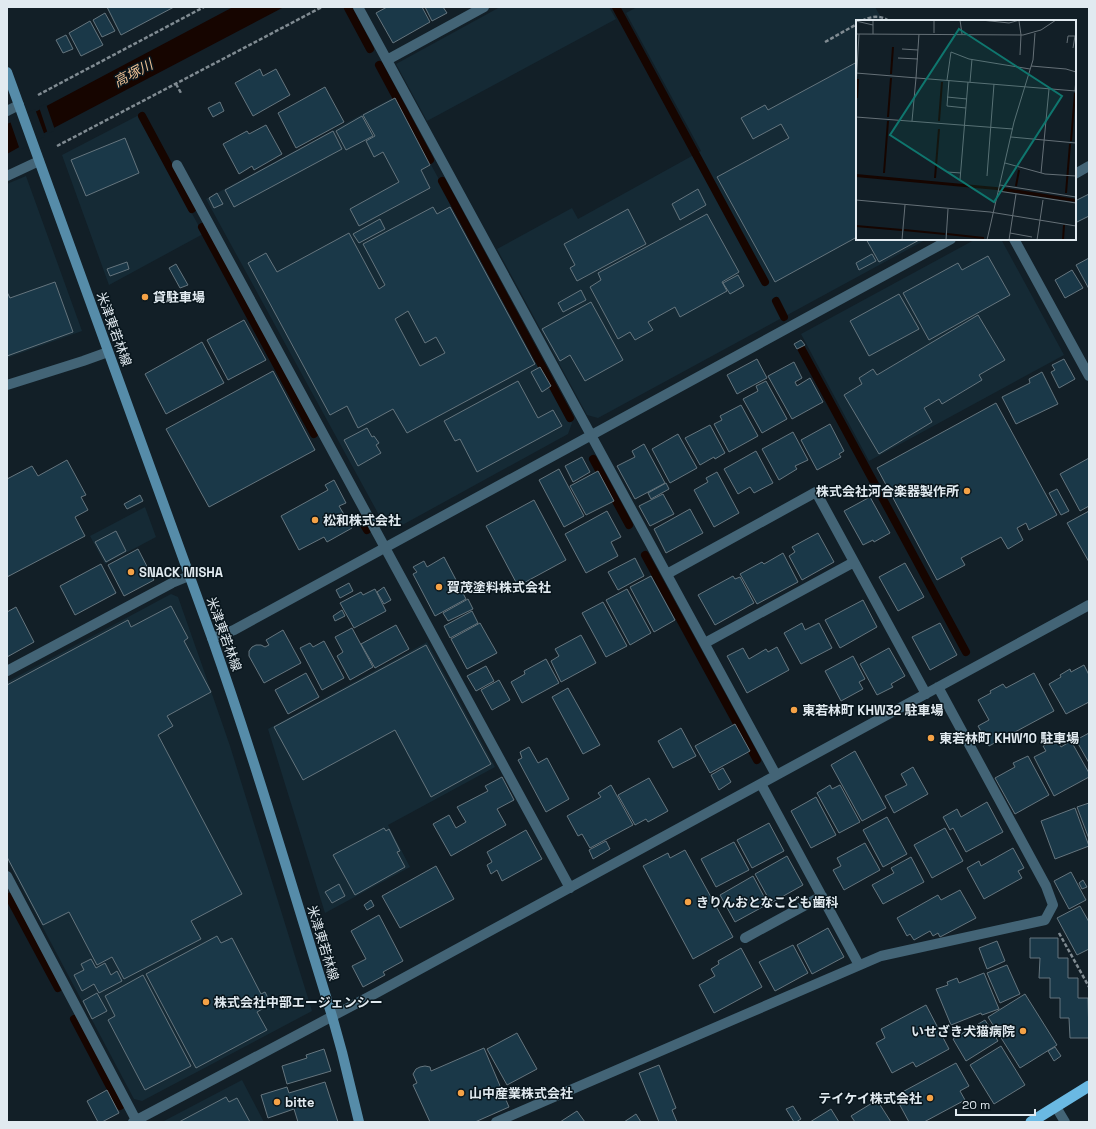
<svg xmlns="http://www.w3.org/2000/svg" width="1096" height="1129" font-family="'Space Grotesk','Noto Sans JP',sans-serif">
<rect width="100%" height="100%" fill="#121f27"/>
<!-- built -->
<path fill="#152a35" d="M500 7H609L616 19 427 121 396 64Z
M637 7H875L883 21H857V239H927L598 418 587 415 497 249 572 208 578 219 701 151 626 13Z
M394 97 572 423 568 434 395 529 385 526 206 199Z
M139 115 203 234 109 285 62 155Z
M26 176 82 331 7 358V184Z
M976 239H1001L1064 355 869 461 801 334Z
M145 507 156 537 105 564 90 536Z
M171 594 178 597 203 668 230 746 312 1011 142 1101 134 1099 7 860V682Z
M427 642 495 767 388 825 410 867 325 913 268 729Z
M242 1080 264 1122H162Z"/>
<!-- water -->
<path fill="#160500" d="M233 7H284L48 131 7 154V124L37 111Z"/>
<!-- pier -->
<path fill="#121f27" d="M46 104 55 130 48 134 39 107Z
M35 109 45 136 20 150 10 121Z"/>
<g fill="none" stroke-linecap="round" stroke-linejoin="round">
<!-- stream -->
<path stroke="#160500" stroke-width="8" d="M616 7 765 282
M348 8 370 49
M379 65 430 160
M142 116 192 209
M442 181 570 418
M202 227 314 434
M776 301 784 317
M801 348 966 652
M593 459 629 525
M360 518 367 530
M645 555 757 760
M9 897 58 988
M74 1019 120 1106"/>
</g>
<!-- building -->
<path fill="#1a3848" stroke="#65757e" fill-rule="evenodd" d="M107 7H174L121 35Z
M387 7H422L430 22 393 43 376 13Z
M425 7H443L447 13 432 21Z
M105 13 115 31 102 37 93 20Z
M90 21 103 45 81 56 69 33Z
M66 35 73 49 63 53 56 40Z
M857 62V237L775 282 717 177 789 138 781 124 753 139 741 118 765 105 768 110Z
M260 69 263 76 276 69 290 95 253 116 235 83Z
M325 87 344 122 296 148 278 113Z
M395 98 430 165 421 170 430 188 359 226 350 209 399 182 383 152 374 157 366 141 375 136 363 115Z
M220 102 224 111 213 117 208 108Z
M362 116 373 136 346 150 336 131Z
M266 125 282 154 254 170 252 166 239 174 223 144 247 131 249 134Z
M333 131 342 149 234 207 225 190Z
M125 138 139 173 86 196 71 160Z
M698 189 706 205 680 220 672 204Z
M217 193 223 204 214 208 209 198Z
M1089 194V216L1075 223V201Z
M433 207 437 214 450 207 535 364 407 433 393 409 358 428 347 406 330 415 248 263 266 253 277 272 349 233 379 289 385 285 363 244ZM408 311 425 343 436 337 445 353 420 366 395 319Z
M628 209 646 244 577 281 570 268 575 265 564 244Z
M707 214 739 272 722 282 727 291 680 317 675 307 648 322 653 330 635 340 630 332 618 339 590 287 601 280 598 273Z
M380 219 385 229 359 243 353 234Z
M866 239H921L879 262Z
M872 254 876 261 859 270 856 263Z
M988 256 1010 295 929 340 903 293 958 263 962 270Z
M1089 258V289L1076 265Z
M127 262 129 269 110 276 107 269Z
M176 264 188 285 180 288 169 268Z
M1072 270 1083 288 1065 298 1055 280Z
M738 275 744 286 730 294 723 283Z
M55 282 73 332 7 356V292L10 298Z
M581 290 586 300 563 312 558 303Z
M899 294 919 329 869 356 850 321Z
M591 302 623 360 585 381 570 355 560 361 542 329Z
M978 315 1005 360 979 375 982 380 942 404 939 399 924 408 932 422 879 454 844 395 862 384 859 378 873 369 877 375Z
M244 320 266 360 228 380 207 340Z
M801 340 805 345 797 349 794 344Z
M202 342 224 383 166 414 145 374Z
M757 359 767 378 737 394 727 375Z
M1064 359 1075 379 1059 388 1051 372 1055 370 1052 365Z
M794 362 802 378 795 382 797 386 810 378 823 402 792 419 768 376Z
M540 367 551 386 542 392 531 372Z
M273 371 315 450 209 507 166 429Z
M1042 372 1058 404 1016 424 1002 397 1030 383 1029 379Z
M518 381 538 418 553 410 562 426 477 472 460 439 455 441 444 421Z
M766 381 787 419 762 433 743 399 758 391 756 386Z
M996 403 1057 515 1029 530 1026 523 1017 528 1023 540 1008 549 1001 537 961 558 965 565 937 580 877 468Z
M741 405 758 436 729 452 714 424 722 420 720 416Z
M830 424 844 451 839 454 841 457 817 470 801 440Z
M710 425 725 453 715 459 714 457 700 465 685 438Z
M367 428 372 437 374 436 379 443 376 445 381 453 358 466 344 440Z
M793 432 808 460 795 466 797 469 779 480 762 449Z
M678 434 697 468 670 483 652 449Z
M644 444 665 483 635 499 617 466 635 457 632 451Z
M756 451 773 483 754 493 750 487 738 494 724 469Z
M582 457 590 472 573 482 565 466Z
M1089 458V506L1080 511 1060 474Z
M67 460 86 495 81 497 88 510 75 517 85 536 7 577V479L32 466 38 476Z
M559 469 584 516 564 527 539 480Z
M598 471 614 501 586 515 570 486Z
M717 472 739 513 714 527 694 490 708 482 706 478Z
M334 480 346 503 339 506 352 528 327 542 324 537 299 550 281 516 328 490 325 485Z
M666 483 669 489 651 499 648 493Z
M1057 489 1069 511 1061 515 1049 493Z
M663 494 674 514 650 526 639 506Z
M140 495 143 501 127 509 124 504Z
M870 497 890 533 874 542 873 540 863 545 844 511Z
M534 500 566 560 518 586 486 526Z
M690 509 703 533 666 553 654 529Z
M607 511 621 537 611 542 618 556 586 573 565 534Z
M1089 511V562L1067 523Z
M116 531 126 551 106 562 95 542Z
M818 533 834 562 802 580 789 556 795 552 792 547Z
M138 549 154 580 124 596 108 565Z
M783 553 798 582 757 604 740 574 762 562 764 564Z
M444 557 466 599 435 616 413 574 417 572 413 567 424 561 427 567Z
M635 558 644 576 618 590 608 572Z
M905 563 924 597 898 611 879 577Z
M101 564 116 593 75 615 60 586Z
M651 576 675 620 654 632 630 587Z
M733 576 735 579 740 577 754 603 715 625 698 595Z
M349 583 353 591 340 598 336 590Z
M384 587 391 600 384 604 377 592Z
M375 589 386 611 354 628 340 603 361 592 363 595Z
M627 589 651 633 630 645 606 600Z
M468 599 473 609 448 621 443 613Z
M863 600 877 627 840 648 825 620Z
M603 602 627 646 606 657 582 613Z
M171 606 188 638 184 641 211 692 167 716 173 726 158 735 242 894 191 921 201 939 124 979 112 957 97 965 69 912 43 925 7 857V685L128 620 131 627Z
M16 607 34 642 7 657V612Z
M342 610 345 616 335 621 333 616Z
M472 611 478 623 450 638 444 626Z
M480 623 497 653 467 669 451 639Z
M802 623 805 630 819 623 832 648 801 664 784 633Z
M940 623 957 655 930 670 912 637Z
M396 625 409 649 375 668 361 644Z
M352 628 373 667 350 680 337 656 343 652 335 637Z
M283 630 301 663 264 683 249 656V651L252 647 256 645H261L265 647 269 645 266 640Z
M581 635 596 663 561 682 551 661 559 656 555 649Z
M324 641 344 678 322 690 300 648 310 643 313 647Z
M426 645 491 764 431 797 395 730 303 780 274 727Z
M777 647 789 670 747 693 727 656 743 648 749 659 766 649 768 652Z
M889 648 905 676 891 684 893 687 877 695 860 664Z
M853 656 865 679 859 682 863 689 841 701 825 671Z
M546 659 559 683 522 703 511 682 525 674 524 671Z
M1084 665 1089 675V702L1066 714 1049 684 1061 677 1060 675 1070 669 1071 672Z
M486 666 494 681 476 691 467 676Z
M306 673 319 697 288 714 275 690Z
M1034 673 1054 711 989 746 978 726 989 720 978 700 991 693 990 691 1003 684 1006 688Z
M499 680 510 700 492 710 481 690Z
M568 688 600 745 583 754 552 697Z
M735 724 750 751 710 773 695 746Z
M681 728 696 756 673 768 658 741Z
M1089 733V763L1076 740Z
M1057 739 1061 747 1071 741 1089 773V777L1054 796 1034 757 1046 751 1043 746Z
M529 747 538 763 547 758 569 799 546 812 518 760 522 758 520 752Z
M855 751 886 808 862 821 831 765Z
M1028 756 1049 795 1015 814 995 778 1015 767 1013 763Z
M913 767 928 794 894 813 885 796 907 785 901 774Z
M723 768 731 782 719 790 711 775Z
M502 777 514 800 497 809 506 825 451 856 433 824 449 815 456 828 466 822 457 807 488 791 485 786Z
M649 778 668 811 648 822 646 819 635 825 618 795Z
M611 785 633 825 590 848 582 834 578 836 567 816 601 797 598 793Z
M830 785 832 789 840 785 860 822 839 833 817 793Z
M816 797 836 835 811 848 791 811Z
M987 802 1003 832 966 852 953 828 950 830 943 817 957 809 961 817Z
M1089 803V839L1077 807Z
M1075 808 1089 846 1055 859 1041 821Z
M887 817 907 854 883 867 863 830Z
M769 823 784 851 752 868 737 840Z
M384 828 386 831 389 829 400 851 397 852 405 867 355 895 333 855Z
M945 828 963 861 932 878 914 845Z
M526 830 542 859 502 881 497 870 491 874 487 865 492 862 487 852Z
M606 841 610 849 593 859 589 850Z
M734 842 749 870 716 887 701 859Z
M865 843 880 870 844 890 833 870 841 866 837 858Z
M1013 848 1024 868 1018 871 1022 878 984 899 967 868 979 861 981 866Z
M685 850 733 937 693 959 643 866 668 853 670 858Z
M787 856 803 885 771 903 755 874Z
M911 857 924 882 883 904 872 885 894 873 891 868Z
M436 866 454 899 400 928 382 896Z
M1071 872 1086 900 1069 909 1054 881Z
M753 876 768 904 735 922 720 895Z
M1083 880 1087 887 1082 889 1079 883Z
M339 884 345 896 332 903 325 892Z
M960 890 976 918 940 937 938 933 933 936 930 931 914 940 910 934 907 936 897 918 938 895 941 900Z
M371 900 374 906 367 910 364 905Z
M1080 906 1089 922V949L1077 955 1057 918Z
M379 915 403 961 383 972 385 975 363 987 352 966 366 959 351 931Z
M828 928 844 957 812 974 797 945Z
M217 936 221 943 232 938 261 994 265 992 271 1004 257 1012 267 1030 196 1068 146 974Z
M1030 938H1058V958H1068V978H1078V998H1088L1089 1038H1070L1069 1018H1060V998H1050V978H1039L1040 958H1030Z
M997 941 1005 961 987 969 979 948Z
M793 945 808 973 775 991 759 962Z
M741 948 762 987 714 1013 699 985 715 976 711 969 719 964 718 961Z
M91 959 96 968 105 963 111 975 117 971 122 981 99 993 94 984 82 991 74 975 84 970 81 964Z
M1007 965 1020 994 1000 1003 987 973Z
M984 973 999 1009 982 1015 981 1013 951 1025 936 989 948 985 947 982 957 978 959 983Z
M143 975 191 1066 145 1090 108 1020 115 1016 105 996Z
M97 993 107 1011 92 1019 83 1001Z
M1025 994 1057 1045 1020 1068 988 1017Z
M926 1005 949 1049 916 1067 913 1062 892 1073 876 1043 885 1038 881 1029Z
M985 1020 998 1041 966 1061 953 1039Z
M517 1033 537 1069 507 1085 487 1049Z
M1001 1046 1025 1085 994 1104 970 1065Z
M1055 1047 1061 1056 1054 1061 1048 1051Z
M484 1048 509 1107 475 1122H430L413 1085 417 1083 413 1074 416 1069 420 1067 425 1066 430 1067 431 1071Z
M324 1049 331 1071 287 1084 282 1066 307 1058 306 1055Z
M956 1063 969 1086 960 1091 965 1100 924 1122H909L895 1096Z
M659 1065 676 1108 672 1110 677 1122H659L639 1073Z
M325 1082 338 1122H298L294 1109 268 1118 261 1095 287 1087 289 1093Z
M107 1090 119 1113 102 1122H98L87 1101Z
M226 1097 229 1102 237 1098 250 1122H179Z
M877 1100 891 1122H855L851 1116Z
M793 1106 801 1119 796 1122H794L786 1109Z
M831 1109 839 1122H810Z
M577 1111 585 1122H560Z
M636 1114 641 1122H624Z"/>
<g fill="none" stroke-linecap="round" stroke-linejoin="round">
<!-- path -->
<path stroke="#808b92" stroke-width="2.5" stroke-dasharray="4 2" stroke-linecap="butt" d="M862 21C871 16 880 15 889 21
M825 42 857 24
M176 84 181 93
M38 95 204 7
M57 146 322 7
M1059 933 1089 987"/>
<!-- minor -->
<path stroke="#436476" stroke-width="10" d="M358 7 776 775
M387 60 484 7
M7 111 19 105
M177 165 570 888
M1075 174 1089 166
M7 176 39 161
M1014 239 1089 376
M7 385 83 361 108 352
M667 574 816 492 926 694
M212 638 234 630 951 239
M705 643 854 562
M7 671 172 583 189 576
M761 784 859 965
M7 876 136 1120
M745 938 822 896
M1056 1107 1065 1122
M133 1122 378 992 1089 605
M496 1122 881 956 1045 920 1053 905 1046 886 938 687"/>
<!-- secondary -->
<path stroke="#568ca9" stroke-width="10" d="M7 72 212 638C256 763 293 890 332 1016L342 1052 359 1122"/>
<!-- trunk -->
<path stroke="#6ab9e3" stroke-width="11" d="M1031 1122 1089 1086"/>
</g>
<!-- markers -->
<g fill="#f5a246" stroke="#09161d" stroke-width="1.5">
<circle cx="145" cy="297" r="4"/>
<circle cx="967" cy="491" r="4"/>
<circle cx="315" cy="520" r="4"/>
<circle cx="131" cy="572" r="4"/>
<circle cx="439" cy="587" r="4"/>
<circle cx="794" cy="710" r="4"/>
<circle cx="931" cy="738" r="4"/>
<circle cx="688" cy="902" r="4"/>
<circle cx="206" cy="1002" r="4"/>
<circle cx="1023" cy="1031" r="4"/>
<circle cx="461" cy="1093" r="4"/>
<circle cx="930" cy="1098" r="4"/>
<circle cx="277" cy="1102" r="4"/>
</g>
<g text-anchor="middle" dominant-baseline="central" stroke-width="3" stroke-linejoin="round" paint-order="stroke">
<!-- poi labels -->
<g font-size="13" font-weight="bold" fill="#e1eaf0" stroke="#09161d" text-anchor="start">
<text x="153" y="297">貸駐車場</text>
<text x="959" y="491" text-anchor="end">株式会社河合楽器製作所</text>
<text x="323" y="520">松和株式会社</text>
<text x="139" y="572">SNACK MISHA</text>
<text x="447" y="587">賀茂塗料株式会社</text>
<text x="802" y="710">東若林町 KHW32 駐車場</text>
<text x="939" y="738">東若林町 KHW10 駐車場</text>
<text x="696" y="902">きりんおとなこども歯科</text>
<text x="214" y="1002">株式会社中部エージェンシー</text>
<text x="1015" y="1031" text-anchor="end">いせざき犬猫病院</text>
<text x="469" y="1093">山中産業株式会社</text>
<text x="922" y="1098" text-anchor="end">テイケイ株式会社</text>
<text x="285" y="1102">bitte</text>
</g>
<!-- street labels -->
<g font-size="13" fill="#e1eaf0" stroke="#09161d">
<text transform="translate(114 329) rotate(70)">米津東若林線</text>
<text transform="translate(224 634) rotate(70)">米津東若林線</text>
<text transform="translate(323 943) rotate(73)">米津東若林線</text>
</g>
<!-- water labels -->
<g font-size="14" font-style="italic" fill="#ecbf94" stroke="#09161d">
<text transform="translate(133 73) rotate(-28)">高塚川</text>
</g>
</g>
<!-- overview -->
<g transform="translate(856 20)">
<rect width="220" height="220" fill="#121f27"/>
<path d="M0 154 150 168 220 179V182L141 170 0 157Z" fill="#160500"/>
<path fill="none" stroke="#160500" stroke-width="2" d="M35 54 37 27M1 78 2 59M32 97 35 58M83 101 86 62M215 121 219 73M28 153 32 101M79 158 83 109M160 166 163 150M210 173 214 124M0 206 46 210M48 210 89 214M91 214 128 218M207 220 208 205"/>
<path fill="none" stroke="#657077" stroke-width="1" d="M104 0 106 14M125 0 153 3 164 0M0 1 17 5M163 1 165 15M78 13V0M0 14 167 15 185 10 200 0M17 14V0M211 23 212 16H220M217 28 219 16M46 29 62 30M164 35 165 15M42 38 62 39M175 46 210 49 220 52M0 53 220 71M60 58 63 14M91 60 95 32 113 39 174 49M93 60 91 86 110 88M114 62 116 39M0 66 3 14M219 71 220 58M91 77 111 79M0 97 157 109M56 101 60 58M155 117 220 123M149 143 189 154 220 156M91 152 105 153M185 153 193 69M131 156 138 64M104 160 112 62M144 165 220 177M142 171 220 183M0 180 134 192 220 206M154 213 176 217M46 220 49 185M90 220 92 189M131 220 158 102 177 40 179 13M153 220 160 174M181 220 187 180"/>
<path fill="#0f766e" fill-opacity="0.15" stroke="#0f766e" stroke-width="2" d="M103 9 206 76 138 182 34 115Z"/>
<rect width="220" height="220" fill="none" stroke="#e1eaf0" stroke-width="2"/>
</g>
<!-- border -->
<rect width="1096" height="1129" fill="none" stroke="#e1eaf0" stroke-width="16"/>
<!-- scale -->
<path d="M956 1109v6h79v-6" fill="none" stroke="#e1eaf0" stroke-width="2"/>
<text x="962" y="1109" font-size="12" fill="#e1eaf0" stroke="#09161d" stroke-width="3" paint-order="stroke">20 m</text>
</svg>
